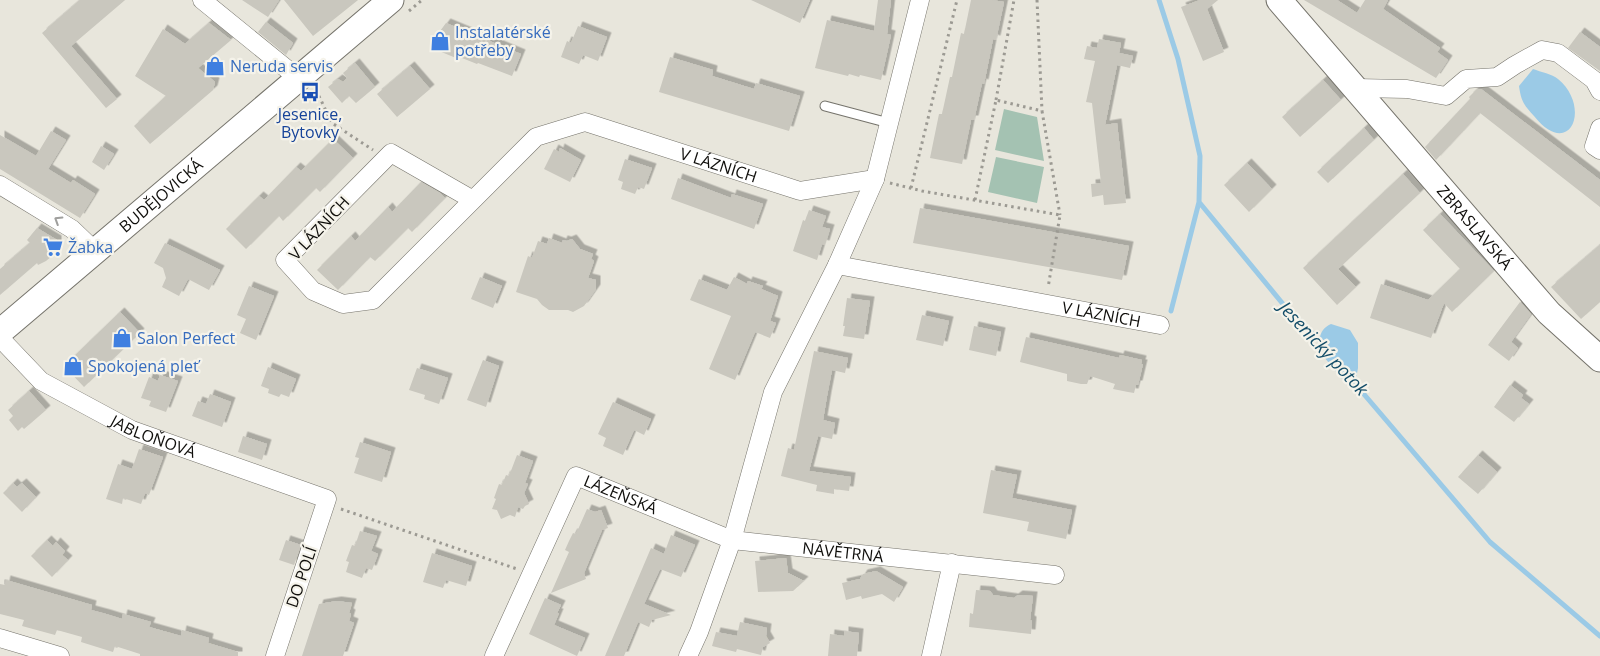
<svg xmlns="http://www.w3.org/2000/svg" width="1600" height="656" font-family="'Open Sans',sans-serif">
<defs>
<filter id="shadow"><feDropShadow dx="4.5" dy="-4.5" stdDeviation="0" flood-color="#0004"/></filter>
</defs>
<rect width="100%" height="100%" fill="#e8e6dc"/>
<!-- green -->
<path fill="#a4c2b2" d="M1004 109 1037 117 1044 161 995 150Z
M996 157 1044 167 1037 203 988 192Z"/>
<!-- water -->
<path fill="#9bcae6" d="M1533 69C1541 72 1552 74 1558 79 1592 107 1570 161 1534 116 1524 105 1521 101 1519 86Z
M1331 324 1350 330 1358 343V368L1355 384 1348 386 1319 351C1319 340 1319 329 1331 324Z"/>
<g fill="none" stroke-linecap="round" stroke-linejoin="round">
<!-- stream -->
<path stroke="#9bcae6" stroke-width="5" d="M1159 0 1178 59 1200 156 1199 202 1283 304 1324 345
M1171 311 1199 202
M1351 379 1490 542 1600 636"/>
</g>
<!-- building -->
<path fill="#c9c7be" filter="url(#shadow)" d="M80 0H125L71 46 117 99 106 108 42 33Z
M242 0H279L268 17Z
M284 0H358L313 36Z
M751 0H810L800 23Z
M878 0H891L887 34 891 35 881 80 860 75 859 77 849 74 848 76 815 68 827 20 874 31Z
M971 0H992L1004 2 996 40 993 39 984 84 982 83 974 120H971L962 164 930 158 939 114H942L950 77H952L961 33 964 34Z
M1200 0H1218L1207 9 1224 52 1203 61 1181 7Z
M1304 0H1337L1357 13 1365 0H1388L1383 9 1440 48 1437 52 1448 60 1436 78Z
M266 22 293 43 286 55 258 32Z
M209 23 231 40 198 68 215 82 213 90 150 144 134 126 166 96 135 76 163 29 185 44Z
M446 23 521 54 512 76 478 63 477 64 457 56 456 58 439 51 440 48 432 42Z
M578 26 607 37 598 61 583 55 579 64 561 57 567 41 571 43Z
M1580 32 1600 47V71L1568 48Z
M1099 39 1121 43 1119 53 1133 56 1130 68 1117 65 1105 125 1117 123 1126 203 1104 205 1103 195 1092 197 1091 184 1101 183 1092 103 1086 102 1095 61 1084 59 1087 46 1097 48Z
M670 57 713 70 712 76 754 89 756 83 800 96 789 131 659 92Z
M355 63 375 87 356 103 349 96 342 103 328 87 338 79 343 82 347 78 343 73Z
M410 66 430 89 397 117 377 94Z
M1323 80 1341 100 1300 137 1282 117Z
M1477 89H1481L1600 180V207L1480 113 1436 160 1425 147 1470 99 1469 97Z
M1364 128 1374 140 1328 183 1317 172Z
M51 131 66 140 48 169 71 183 73 180 95 194 80 218 0 169V135L36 156Z
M333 139 353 158 320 192 316 188 283 221 279 216 246 249 226 229 259 196 264 200 296 167 301 171Z
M101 146 114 154 104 170 92 162Z
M560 148 581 160 570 182 544 169 554 149 559 152Z
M625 159 652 168 644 189 638 187 635 194 621 189 623 182 618 180Z
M1247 163 1272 189 1249 212 1224 185Z
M1403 174 1420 193 1338 269 1356 287 1337 305 1303 268Z
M678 178 731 198 732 194 763 204 754 229 671 199Z
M421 182 440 193 445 198 412 232 408 228 375 261 370 257 338 290 317 270 351 236 355 241 388 207 392 212Z
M920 208 1129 246 1122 280 913 243Z
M809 210 826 216 822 227 830 229 825 245 822 244 817 260 793 251 803 220 805 221Z
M1440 214 1494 271 1452 312 1444 303 1431 338 1370 318 1381 284 1428 300 1460 269 1423 230Z
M37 228 57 240V252L46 261 38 265 37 263 0 295V269L30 243 27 240Z
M549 238 562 243 563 240 567 241 572 239 580 249 593 254 591 259 594 261 588 278 596 280V289L584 306 573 312 568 310H549L542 305 537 299 516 292 528 256 532 258 538 241 547 244Z
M165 243 220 270 209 290 188 279 179 296 162 287 166 278 163 268 154 263Z
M1600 245V302L1581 319 1551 287Z
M480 277 502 286 493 308 471 299Z
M734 277 747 284 748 281 763 286 761 289 778 296 770 321 776 323 770 338 755 332 735 380 709 369 731 316 690 300 699 279 727 290Z
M249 286 274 296 256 340 240 333 246 319 237 315Z
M847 298 870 301 864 339 843 336 845 326H843Z
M1520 302 1531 314 1511 342 1518 348 1509 361 1488 345Z
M120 312 140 333 84 387 64 366Z
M922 315 949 321 943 346 916 340Z
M974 326 1001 332 996 356 969 350Z
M1026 337 1119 358 1120 355 1142 360 1141 364H1143L1138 385H1136L1134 393 1128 392 1113 389 1115 384 1090 376 1087 384H1081L1067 381V374L1020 362Z
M814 351 848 358 845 373 832 370 827 396 823 420 835 423 832 439 818 436 809 471 851 477 849 491 834 489V494L816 491 817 485 781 476 788 448 794 450Z
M483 360 499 366 486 407 467 400Z
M268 367 296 379 289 397 281 394 279 397 268 393 269 389 261 386Z
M417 368 448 378 439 404 424 399 425 395 409 390Z
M160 375 178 381 166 412 149 406 151 401 141 398 149 377 158 381Z
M1510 385 1523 395 1521 398 1529 404 1514 422 1494 407Z
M29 391 46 410 24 429 22 427 18 431 9 420 13 416 8 410Z
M210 394 231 402 222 427 192 416 198 401 206 404Z
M613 402 651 419 644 435 634 430 623 455 603 446 606 438 598 434Z
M243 436 267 444 262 460 238 452Z
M360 442 391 452 382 482 354 473 359 458 355 457Z
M139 449 163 457 149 495 145 493 141 504 123 498 122 504 106 499 118 464 132 469Z
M517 455 533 461 525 483 528 484 524 493 529 504 525 506 523 509 518 507 515 517 510 515 501 519 497 510 492 509 496 499 494 498 499 484 502 485 506 475 509 476Z
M1478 455 1497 472 1478 494 1458 477Z
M991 470 1017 475 1012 498 1072 510 1066 539 1027 531 1029 522 983 513Z
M13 483 17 487 22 483 36 497 22 512 3 493Z
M587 509 595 512 601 510 608 528 602 530 584 573 586 579 551 593 569 552 565 550 569 541 573 533 576 534Z
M360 531 377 536 371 551 378 554 372 570 366 568 362 578 346 572 349 562 346 561 352 545 355 546Z
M671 535 695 545 681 577 660 569 644 604 671 615 652 620 649 627 638 622 624 656H605L651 548 664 554Z
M47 540 53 546 56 542 65 551 62 555 68 560 52 577 31 556Z
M286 540 301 545 294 565 279 560Z
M432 553 472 566 466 586 446 580 443 588 423 582Z
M786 558 788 573 804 581 793 591 758 592 755 561Z
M876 571 903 587 894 602 882 594 862 599 861 596 846 600 842 583 860 579 863 574Z
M6 580 92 605 91 610 106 614 122 619 123 614 151 622 149 627 181 636 182 630 209 638 208 643 238 652V656H140V654L115 646 113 652 81 642 82 637 57 630 55 635 22 626 24 620 0 614V584L5 585Z
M976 590 990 591 993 595 1014 598 1018 595 1033 596 1030 620 1032 621 1031 634 969 627 970 613 973 614Z
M545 598 561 605 557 613H559L554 625 585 638 577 656 529 634Z
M337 601 352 603 349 613 351 614 349 621 354 623 343 656H302L319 604Z
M740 622 767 628 766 636 770 643 763 647 761 655 737 649 736 652 712 646 716 632 737 636Z
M844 631 859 633 857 656H828L830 634 844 636Z"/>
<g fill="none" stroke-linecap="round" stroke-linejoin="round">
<defs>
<path id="lane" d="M825 106 889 123"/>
<g id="street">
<path d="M202 0 298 78"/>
<path d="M1356 88 1407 89 1446 96 1466 79 1497 77 1515 65 1542 50 1558 53 1594 80 1600 91"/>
<path d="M1600 128 1594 146 1600 150"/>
<path d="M0 185 72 229 95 251"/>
<path id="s1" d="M473 200 391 153 285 260 313 291 343 304 373 300 536 137 585 122 800 191 875 179"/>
<path id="s2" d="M837 265 1160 325"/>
<path id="s3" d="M0 338 41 381 132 430 327 499 275 656"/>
<path d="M0 638 60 656"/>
<path id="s4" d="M494 656 576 476 732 540 1055 575"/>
<path d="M688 656 699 632 732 540 773 392 837 265 875 179 920 0"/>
<path d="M931 656 952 563"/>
</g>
<g id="secondary">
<path id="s5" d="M1279 0 1549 313 1600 359"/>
<path id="s6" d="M0 332 391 0"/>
</g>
</defs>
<!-- lane casing -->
<use href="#lane" stroke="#75736b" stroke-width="11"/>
<!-- street casing -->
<use href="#street" stroke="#75736b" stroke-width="19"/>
<!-- secondary casing -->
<use href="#secondary" stroke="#75736b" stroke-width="27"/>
<!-- path -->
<path stroke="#9c9a93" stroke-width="3" stroke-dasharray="2.5 4" stroke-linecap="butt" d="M1037 0 1042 111
M409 11 422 0
M316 90 332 123 373 150
M996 100 1014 0
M890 183 922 191 1060 215 1048 288
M911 188 957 0
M975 200 996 100 1042 111 1060 215
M341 509 517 569"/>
<!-- lane -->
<use href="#lane" stroke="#fff" stroke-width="9"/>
<!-- street -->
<use href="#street" stroke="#fff" stroke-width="18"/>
<!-- secondary -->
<use href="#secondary" stroke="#fff" stroke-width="25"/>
</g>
<!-- one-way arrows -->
<defs><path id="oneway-chevron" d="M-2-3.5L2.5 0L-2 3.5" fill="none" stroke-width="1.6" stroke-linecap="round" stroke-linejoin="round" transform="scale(1.25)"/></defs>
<use stroke="#9f9f9d" href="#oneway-chevron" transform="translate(58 220) rotate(-148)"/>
<!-- icons -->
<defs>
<symbol id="shop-bare" viewBox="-9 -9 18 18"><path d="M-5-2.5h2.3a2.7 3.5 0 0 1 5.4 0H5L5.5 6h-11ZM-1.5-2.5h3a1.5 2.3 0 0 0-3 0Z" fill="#3f7fe0" stroke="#f5f3ea" stroke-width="2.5" paint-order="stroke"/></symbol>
<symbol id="bus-bare" viewBox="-9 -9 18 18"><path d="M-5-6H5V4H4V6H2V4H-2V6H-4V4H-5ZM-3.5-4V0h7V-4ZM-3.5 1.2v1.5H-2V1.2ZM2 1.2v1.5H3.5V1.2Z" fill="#1a4fb4" stroke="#f5f3ea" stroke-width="2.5" paint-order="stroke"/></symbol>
<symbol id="supermarket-bare" viewBox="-9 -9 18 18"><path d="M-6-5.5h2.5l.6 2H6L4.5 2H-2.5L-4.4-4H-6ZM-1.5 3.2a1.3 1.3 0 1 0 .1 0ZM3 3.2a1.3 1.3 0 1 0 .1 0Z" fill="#3f7fe0" stroke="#f5f3ea" stroke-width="2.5" paint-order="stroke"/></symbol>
</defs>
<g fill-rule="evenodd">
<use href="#shop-bare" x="426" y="27" width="28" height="28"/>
<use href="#shop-bare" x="201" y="52" width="28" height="28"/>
<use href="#bus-bare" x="296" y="78" width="28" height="28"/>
<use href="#supermarket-bare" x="39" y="233" width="28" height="28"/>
<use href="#shop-bare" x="108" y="324" width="28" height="28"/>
<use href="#shop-bare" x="59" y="352" width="28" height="28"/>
</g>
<g text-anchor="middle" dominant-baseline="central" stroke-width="4.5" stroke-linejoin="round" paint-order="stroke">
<!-- shop labels -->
<g font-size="16" fill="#366cbe" stroke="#f5f3ea" text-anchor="start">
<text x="455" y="32">Instalatérské<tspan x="455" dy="18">potřeby</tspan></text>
<text x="230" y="66">Neruda servis</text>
<text x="68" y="247">Žabka</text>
<text x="137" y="338">Salon Perfect</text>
<text x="88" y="366">Spokojená pleť</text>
</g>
<!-- transit labels -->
<g font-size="16" fill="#164399" stroke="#f5f3ea">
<text x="310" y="114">Jesenice,<tspan x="310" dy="18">Bytovky</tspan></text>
</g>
<!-- street labels -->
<g font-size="16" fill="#0f0e0b" stroke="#f5f3ea">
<text stroke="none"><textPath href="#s1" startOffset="772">V LÁZNÍCH</textPath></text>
<text stroke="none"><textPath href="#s6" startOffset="211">BUDĚJOVICKÁ</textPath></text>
<text stroke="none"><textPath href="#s5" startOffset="300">ZBRASLAVSKÁ</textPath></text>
<text transform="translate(319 228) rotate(-47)">V LÁZNÍCH</text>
<text stroke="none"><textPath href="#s2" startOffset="269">V LÁZNÍCH</textPath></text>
<text stroke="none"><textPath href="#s3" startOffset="185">JABLOŇOVÁ</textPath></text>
<text stroke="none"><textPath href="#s4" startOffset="246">LÁZEŇSKÁ</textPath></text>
<text stroke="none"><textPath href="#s4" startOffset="478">NÁVĚTRNÁ</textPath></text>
<text transform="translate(301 577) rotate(-71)">DO POLÍ</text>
</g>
<!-- water labels -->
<g font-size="18" font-style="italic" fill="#134d69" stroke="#f5f3ea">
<text transform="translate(1324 348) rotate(47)">Jesenický potok</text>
</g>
</g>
</svg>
